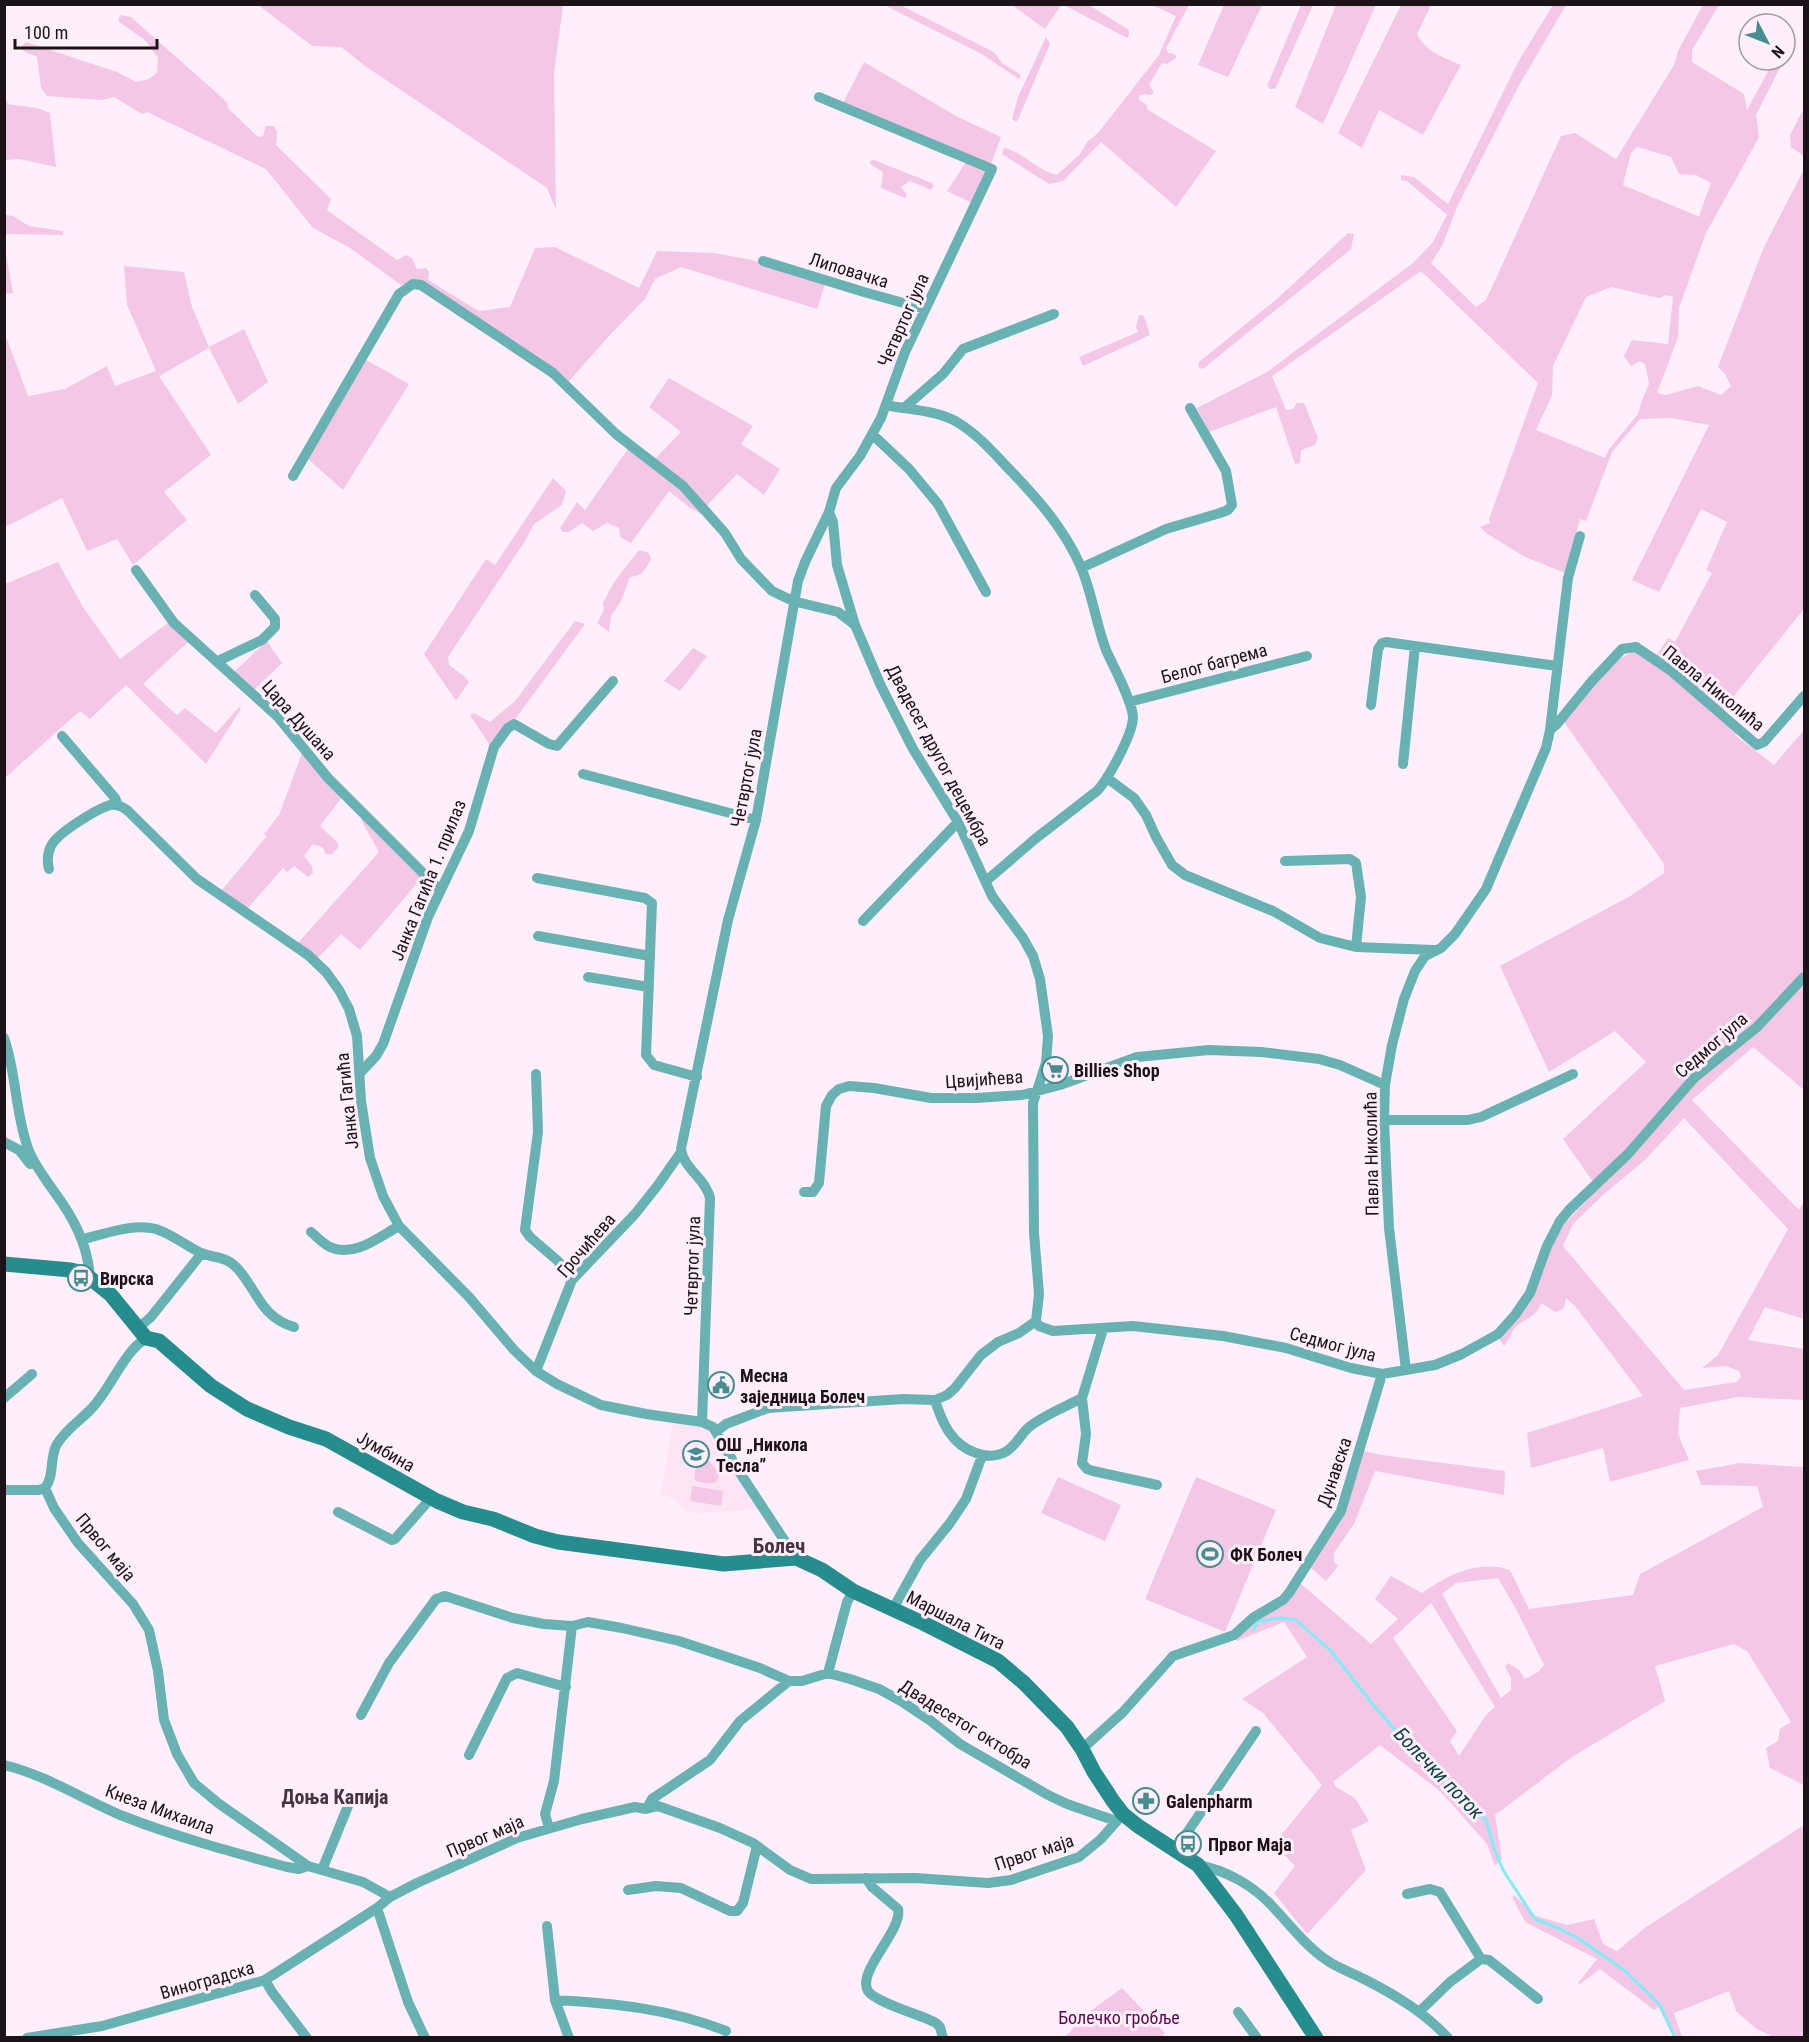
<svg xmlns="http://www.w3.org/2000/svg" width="1809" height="2042" font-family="'Roboto Condensed',sans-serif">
<rect width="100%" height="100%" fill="#ffeffa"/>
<!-- built -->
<path fill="#ffe4f6" d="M673 1421 694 1423 711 1431 760 1509 696 1513 687 1512 672 1498 661 1494Z"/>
<!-- green -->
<path fill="#f4c7e7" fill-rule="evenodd" d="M258 5H563L554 73 556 210 547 188 368 68 341 47 312 46Z
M884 5H900L994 52 1002 63 1021 75 1019 79 980 53Z
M1012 5H1061L1045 29Z
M1067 5H1089L1129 30V35L1127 38 1066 6Z
M1152 5H1189L1166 48 1168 53 1175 54 1176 58 1167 64 1162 63 1149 85 1154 93 1151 95 1145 94 1139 96V100L1146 104 1148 110 1216 151 1176 207 1101 142 1063 181 1049 184 1002 154 1004 148C1024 152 1037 171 1057 175L1080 154 1087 142 1098 133 1159 55 1176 16Z
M1224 5H1262L1228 77 1198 65Z
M1301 5H1313L1275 89H1270L1267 86Z
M1336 5H1376L1323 124 1295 107Z
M1401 5H1431L1417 34C1425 51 1444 58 1461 65L1423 135 1379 110 1362 148 1338 133Z
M1553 5H1566L1518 87 1458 205 1442 246 1431 263 1476 307 1486 300 1561 136 1575 133 1616 159 1674 65 1678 51 1703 5H1719L1692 50V62L1744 94 1747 110 1774 60H1784L1756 115 1759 137 1706 233 1679 308 1678 337 1657 393 1666 395 1698 386 1721 395 1731 386 1725 374 1718 367 1763 249 1804 169V609L1721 712 1740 728 1735 735 1774 765 1804 730V1090L1753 1047 1692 1100 1799 1210 1804 1201V1319L1765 1307 1748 1340 1804 1349V1400L1738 1397 1680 1408 1678 1434 1689 1460 1610 1482 1603 1448 1531 1468 1527 1433 1643 1396 1575 1306 1566 1298 1564 1308 1556 1312 1541 1303C1536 1319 1523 1318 1514 1329 1510 1335 1509 1341 1504 1346L1499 1338 1565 1223 1598 1189 1563 1139 1646 1062 1615 1031 1549 1072 1500 966 1632 895 1664 873V864L1564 722C1581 702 1611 655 1637 651L1653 661 1668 638 1675 642 1712 573 1706 570 1727 522 1701 509 1659 592 1632 580 1709 425 1671 418 1640 419 1612 452 1586 521 1580 519 1565 573 1525 557 1486 533 1480 527 1490 523 1489 519 1538 383 1421 271 1272 376 1286 410 1293 409 1297 403H1304L1318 438 1315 445 1301 450 1300 463 1295 464 1276 407 1209 432 1197 408 1267 372 1413 263 1433 242 1447 215 1407 181 1401 180V175L1414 177 1448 204 1518 62ZM1637 147 1671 157 1679 174 1696 175 1711 183 1700 213V217L1623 185 1631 153ZM1611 287 1659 298 1666 295 1673 297 1668 344 1632 340 1624 356 1631 366 1640 361 1645 364 1649 384 1642 400 1638 414 1609 449 1605 458 1536 430 1552 395 1553 366 1586 297ZM1684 1118 1788 1229 1718 1355 1702 1368 1726 1366 1739 1371 1741 1377 1736 1382 1684 1390 1563 1246 1573 1224 1603 1195 1645 1160Z
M120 15 131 17 227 102 228 108 258 137 263 136 266 126H274L277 133 276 145 331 199 327 210 397 260 406 255 412 258 417 269 426 268 429 272 428 280 479 311 510 307 535 248 555 247 639 288 657 251 714 253 752 260 825 284 817 309 681 267 655 279 645 299 608 337 563 388 551 376 412 281 401 285 350 248 313 228 266 169 147 112 142 114 114 97 102 100 47 96 41 88 37 57 23 51 22 46 26 42 117 72 136 82 149 79 157 73 158 58 146 41 118 21Z
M1046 37 1050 44 1017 122 1012 119 1018 97Z
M864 62 958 117 1001 137 991 164 843 103Z
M5 96 8 104C23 107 36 106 50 113L56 167 19 159 5 160Z
M1804 108V156L1791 147 1790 135Z
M874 160 932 183 934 186 931 190 910 181 901 187 907 195 905 198 881 188 883 172 870 164V161Z
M966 162 988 171 972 203 947 191Z
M5 215 13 216 29 226 63 231V235L5 234Z
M1348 233 1354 234 1351 249 1203 369 1198 367 1199 362 1278 298Z
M4 242 13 293 6 294V336L28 396 65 389 107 366 115 386 156 371 127 305 124 266 184 272 192 307 209 347 244 329 268 382 238 404 209 348 159 376 211 455 164 492 187 520 133 565 117 539 87 551 62 498 5 527Z
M1139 315 1144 316 1150 335 1083 366 1079 357 1138 332 1136 327Z
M366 360 409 384 343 490 308 459Z
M669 378 753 426 741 444 780 469 764 495 737 474 711 501 701 514 690 508 669 491 631 543 620 537 619 528 607 523 593 531 582 523 569 532H563L560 528 577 502 585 510 628 449 649 465 681 432 649 407Z
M553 478 566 491 562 505 534 524 525 541 448 657 449 665 464 676 469 682 456 701 424 654 486 559 495 565Z
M639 550 649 553 651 559C645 569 643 576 630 577L622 599 611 616 609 632 597 623 604 610 603 603 614 582Z
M58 562 83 607 120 659 169 622 189 641 143 684 177 715 185 708 216 733 239 707 241 709 206 764 126 685 90 719 80 711 5 778V584Z
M575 621 585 624 516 718 502 732 491 747 470 715 474 713 490 722 515 701Z
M267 641 282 663 254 690 234 672Z
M693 648 707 656 680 691 664 681Z
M305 745 346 792 320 826 338 843V848L332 854H326L323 848 313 844 304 856 312 866 313 873 308 877 294 866 287 872 283 868 247 909 222 890 267 836 264 834 279 815Z
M367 813 425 874 360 950 341 934 317 959 297 944 379 852 361 820Z
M1364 1451 1382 1455 1505 1471 1504 1495 1375 1471 1354 1524 1334 1553V1562L1338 1566 1326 1581 1310 1567Z
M698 1454C707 1457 717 1468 719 1477L716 1482C710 1485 699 1483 694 1479Z
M1740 1463 1804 1467V1785L1770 1768 1766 1748 1778 1741 1780 1729 1791 1722 1747 1651 1734 1644 1655 1666 1665 1701 1572 1757 1495 1815 1502 1859 1495 1866 1487 1844 1441 1792 1380 1745 1333 1782 1336 1787 1355 1798 1369 1821 1351 1830 1366 1870 1307 1934 1274 1893 1295 1866 1274 1844 1322 1785 1263 1713 1242 1699 1307 1657 1284 1622 1237 1641 1235 1637 1300 1583 1371 1644 1398 1619 1375 1599 1391 1576 1422 1593C1447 1575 1479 1559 1510 1570L1529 1609 1633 1595 1640 1574 1763 1507 1757 1486 1701 1485 1696 1471ZM1498 1578 1517 1611 1544 1665 1538 1672 1525 1679 1519 1670 1508 1663 1505 1667 1511 1678V1690L1501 1698 1442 1594 1456 1583ZM1431 1603 1495 1707 1486 1715 1459 1756 1450 1741 1457 1731 1393 1638Z
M1058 1477 1121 1505 1105 1541 1041 1513Z
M1196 1477 1276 1510 1225 1632 1145 1599Z
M692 1486 723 1491 721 1506 690 1501Z
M1804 1825V2037H1774L1755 2028 1736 2011 1729 1991 1674 2013 1682 2037H1674L1658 2007 1654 2010 1600 1969 1580 1984 1578 1983 1597 1959 1525 1922 1512 1897 1514 1895 1536 1916 1567 1925 1594 1919 1603 1944 1617 1951 1646 1927Z
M1122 1988 1165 2033 1161 2037H1065L1085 2015Z"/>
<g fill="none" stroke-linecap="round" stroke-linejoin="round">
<!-- stream -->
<path stroke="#7ceff2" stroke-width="3" d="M1253 1630 1259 1621 1281 1618 1296 1620 1330 1650 1375 1707 1435 1775 1486 1820 1494 1848 1503 1870 1535 1919 1558 1928 1581 1940 1625 1971 1660 2005 1675 2038"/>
<!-- street -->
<path stroke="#68b2b3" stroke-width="10" d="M763 261 864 292 925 309
M886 405C909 410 937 410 957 422 977 434 992 451 1008 468 1037 498 1064 528 1081 567 1092 593 1096 623 1106 650 1113 666 1133 702 1133 718 1132 735 1109 778 1097 791L1035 839 986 881
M904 408 943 374 963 349 1054 314
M873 435 909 469 938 504 986 592
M293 476 399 294 413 284 421 285 553 373 616 434 683 486 725 533 741 559 772 591 793 601 838 612 855 625 881 686 913 749 958 822 992 896 1023 938 1033 956 1040 979 1048 1036 1046 1063 1033 1103 1034 1233 1039 1294 1036 1321
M829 512 833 522 837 565 855 625
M1081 568 1166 529 1220 513 1228 510 1232 505 1226 471 1190 408
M136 570 174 623 278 717 328 778 440 890
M218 661 262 640 275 627V619L255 595
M1129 702 1307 656
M1371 705 1378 649 1382 643 1386 642 1557 666
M1550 730 1556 725 1592 681 1622 649 1636 647 1670 670 1757 745 1764 742 1804 696
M62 736 115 798 118 805
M1403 764 1415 646
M583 774 756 820
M1107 778 1134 798 1146 815 1156 837 1172 865 1185 875 1273 911 1320 938 1356 947 1434 950
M1285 861 1350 859 1356 863 1361 897 1356 947
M49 869C47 861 47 854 51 846 57 833 97 809 110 805 117 804 123 807 128 811L197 879 308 955 326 972 339 990 349 1009 357 1036 361 1101 370 1158 383 1196 399 1226 469 1297 514 1350 536 1371 557 1384 601 1405 646 1414 702 1422 713 1427 740 1473 796 1558
M537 878 645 898 652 903 646 1055 654 1065 697 1077
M863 921 958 822
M538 936 650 956
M588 977 649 987
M4 1038C16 1072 15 1108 26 1142 31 1160 42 1174 53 1190 73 1217 88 1244 90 1278
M360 1073 376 1056 383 1044 428 917 469 831 494 747 508 728 514 724 549 744 557 746 613 681
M536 1074 538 1132 525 1230 530 1237 558 1261 572 1280
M1384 1120H1468L1481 1117 1573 1074
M4 1142 19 1150 30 1164
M804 1192H813L819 1183 826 1106 832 1095 839 1089 849 1086 874 1088 931 1098H976L1022 1095 1060 1085 1137 1057 1209 1050 1261 1052 1319 1059 1340 1065 1385 1085
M311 1232C317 1237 323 1244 330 1247 354 1258 379 1237 399 1226
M83 1239C105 1234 133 1223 156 1229 172 1234 186 1246 201 1253 216 1259 225 1255 238 1269 258 1292 261 1317 294 1327
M138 1328 151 1317 202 1253
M1103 1329 1082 1398 1086 1434 1082 1463 1087 1469 1093 1471 1157 1485
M1406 1370 1389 1228 1384 1120 1385 1085 1392 1045 1404 999 1415 971 1425 956 1441 948 1455 934 1486 889 1546 748 1550 730 1568 578 1580 536
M536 1371 572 1280 635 1214 658 1185 681 1152
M4 1398 32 1374
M935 1400C942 1423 952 1445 976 1453 987 1457 997 1457 1007 1451 1016 1445 1021 1434 1029 1427 1044 1415 1065 1407 1082 1398
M702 1422 710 1198C706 1179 683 1168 681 1149L728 920 756 820 798 581 805 562 829 512 836 488 860 456 881 418 905 352 992 169 819 97
M717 1431 726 1424 768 1408 903 1399 935 1400 947 1395 955 1388 981 1355 998 1342 1019 1333 1036 1321 1039 1326 1053 1331 1133 1326 1223 1336 1286 1348 1351 1368 1382 1374 1435 1365 1462 1354 1498 1334 1515 1315 1530 1293 1547 1246 1560 1221 1569 1210 1628 1154 1695 1077 1757 1027 1804 977
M45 1488 54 1508 78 1543 133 1604 149 1630 158 1671 164 1720 177 1754 194 1783 218 1803 308 1866 363 1882 390 1897 417 1883 517 1838 582 1819 635 1807 646 1809 658 1806 720 1828 753 1843 790 1870 811 1879 915 1878 988 1883 1011 1880 1079 1857 1101 1839 1123 1814
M4 1490H39L45 1488C55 1475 49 1458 57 1444 66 1429 81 1420 92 1408 112 1387 122 1354 146 1338
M338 1512 392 1540 395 1539 431 1498
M893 1609 920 1560 950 1523 966 1499 982 1456
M828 1673 847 1602 853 1591
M361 1715 389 1663 436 1599 445 1596 513 1618 544 1624 572 1626 588 1622 622 1628 679 1641 760 1668 789 1681H802L828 1673 850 1679 879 1689 901 1701 931 1721 960 1744 1048 1795 1067 1804 1116 1821
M1082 1749 1123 1712 1173 1656 1234 1635 1254 1617 1283 1600 1289 1593 1341 1511 1382 1374
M469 1755 507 1678 517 1673 566 1687
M4 1765C46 1775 84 1800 123 1816 176 1837 232 1852 287 1867L299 1869 308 1866
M646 1809 652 1799 710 1760 740 1721 789 1681
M549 1828 545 1814 554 1781 572 1626
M1176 1849 1256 1731
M1198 1865C1226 1870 1254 1886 1273 1907 1290 1925 1305 1945 1325 1959 1337 1968 1353 1973 1366 1980 1397 1996 1425 2013 1448 2038
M322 1870 350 1801
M866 1878 872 1887 898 1909C903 1930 856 1972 868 1991 876 2003 922 2015 936 2023L940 2027 943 2038
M628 1890 656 1886 681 1888 730 1911H737L743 1903 757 1846
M1407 1894 1430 1889 1440 1892 1481 1959 1450 1982 1420 2011
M390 1897 377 1908 408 2002 425 2038
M547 1926 555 2000 569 2038
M1481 1959 1489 1960 1538 1999
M265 1980 272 1992 307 2038
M555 2000C614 2003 671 2009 726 2031
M1238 2012 1257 2038
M27 2038 102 2026 265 1980 377 1908"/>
<!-- secondary -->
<path stroke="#268d8f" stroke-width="15" d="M4 1264 71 1270 82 1273 90 1278 111 1295 146 1338 159 1341 211 1386 247 1409 289 1427 326 1439 437 1501 463 1512 493 1519 535 1536 558 1542 724 1564 796 1558 822 1570 853 1591 925 1624 998 1661 1024 1683 1067 1727 1082 1749 1094 1772 1113 1801 1123 1814 1138 1826 1198 1865 1236 1915 1316 2038"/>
</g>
<!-- icons -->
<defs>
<symbol id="supermarket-ring" viewBox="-11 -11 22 22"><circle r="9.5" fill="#ffeffa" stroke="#458d8e" stroke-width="1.5"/><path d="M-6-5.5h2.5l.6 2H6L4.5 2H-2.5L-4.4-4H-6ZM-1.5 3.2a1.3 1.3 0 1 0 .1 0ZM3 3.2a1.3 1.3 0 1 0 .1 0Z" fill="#458d8e"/></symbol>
<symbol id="bus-ring" viewBox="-11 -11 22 22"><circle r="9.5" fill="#ffeffa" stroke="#458d8e" stroke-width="1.5"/><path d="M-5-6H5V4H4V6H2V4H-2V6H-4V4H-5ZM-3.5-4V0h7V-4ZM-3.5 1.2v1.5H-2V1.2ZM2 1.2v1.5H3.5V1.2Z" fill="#458d8e"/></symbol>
<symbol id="civic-ring" viewBox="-11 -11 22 22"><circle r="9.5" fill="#ffeffa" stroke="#458d8e" stroke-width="1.5"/><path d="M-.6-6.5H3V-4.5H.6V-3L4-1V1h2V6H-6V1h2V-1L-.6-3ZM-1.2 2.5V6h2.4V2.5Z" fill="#458d8e"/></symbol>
<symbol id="school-ring" viewBox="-11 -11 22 22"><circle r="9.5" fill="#ffeffa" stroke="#458d8e" stroke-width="1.5"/><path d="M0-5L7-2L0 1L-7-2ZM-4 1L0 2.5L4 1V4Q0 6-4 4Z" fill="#458d8e"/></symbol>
<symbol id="stadium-ring" viewBox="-11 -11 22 22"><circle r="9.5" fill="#ffeffa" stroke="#458d8e" stroke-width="1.5"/><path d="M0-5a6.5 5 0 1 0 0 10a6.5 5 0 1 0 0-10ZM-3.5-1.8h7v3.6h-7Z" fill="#458d8e"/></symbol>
<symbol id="pharmacy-ring" viewBox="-11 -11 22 22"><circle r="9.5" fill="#ffeffa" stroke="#458d8e" stroke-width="1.5"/><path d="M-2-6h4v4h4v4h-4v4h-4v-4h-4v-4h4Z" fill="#458d8e"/></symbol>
</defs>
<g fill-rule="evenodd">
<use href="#supermarket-ring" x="1040" y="1055" width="30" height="30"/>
<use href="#bus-ring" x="66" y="1263" width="30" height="30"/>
<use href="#civic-ring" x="706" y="1370" width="30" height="30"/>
<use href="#school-ring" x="681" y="1439" width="30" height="30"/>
<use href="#stadium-ring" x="1195" y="1539" width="30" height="30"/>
<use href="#pharmacy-ring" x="1131" y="1786" width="30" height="30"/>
<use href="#bus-ring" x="1173" y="1829" width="30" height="30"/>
</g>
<g text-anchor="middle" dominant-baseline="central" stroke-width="6" stroke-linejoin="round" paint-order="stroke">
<!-- street labels -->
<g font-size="18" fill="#1c1319" stroke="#ffeffa">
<text transform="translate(849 270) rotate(17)">Липовачка</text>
<text transform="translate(903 320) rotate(-66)">Четвртог јула</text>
<text transform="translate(1214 663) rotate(-15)">Белог багрема</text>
<text transform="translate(1714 688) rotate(39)">Павла Николића</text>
<text transform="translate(299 720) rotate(48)">Цара Душана</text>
<text transform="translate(939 755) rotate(62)">Двадесет другог децембра</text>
<text transform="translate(746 778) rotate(-79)">Четвртог јула</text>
<text transform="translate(428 880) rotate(-68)">Јанка Гагића 1. прилаз</text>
<text transform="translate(1711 1045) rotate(-41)">Седмог јула</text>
<text transform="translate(984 1079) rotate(-4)">Цвијићева</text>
<text transform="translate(347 1101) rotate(-96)">Јанка Гагића</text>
<text transform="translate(1371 1154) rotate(-91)">Павла Николића</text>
<text transform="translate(586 1245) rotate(-49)">Грочићева</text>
<text transform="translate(692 1266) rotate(-88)">Четвртог јула</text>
<text transform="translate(1333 1344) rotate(15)">Седмог јула</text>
<text transform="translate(386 1451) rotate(30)">Јумбина</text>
<text transform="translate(1334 1472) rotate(-71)">Дунавска</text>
<text transform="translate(106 1547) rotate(50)">Првог маја</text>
<text transform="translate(956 1620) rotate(27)">Маршала Тита</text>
<text transform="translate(966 1724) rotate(32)">Двадесетог октобра</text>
<text transform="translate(160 1809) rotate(20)">Кнеза Михаила</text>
<text transform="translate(485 1836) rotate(-23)">Првог маја</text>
<text transform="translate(1034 1852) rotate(-18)">Првог маја</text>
<text transform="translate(207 1980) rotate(-16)">Виноградска</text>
</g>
<!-- poi labels -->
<g font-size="18" font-weight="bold" fill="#1c1319" stroke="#ffeffa" text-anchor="start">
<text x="1074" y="1070">Billies Shop</text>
<text x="100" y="1278">Вирска</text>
<text x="740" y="1375">Месна<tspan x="740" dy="21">заједница Болеч</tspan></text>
<text x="716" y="1444">ОШ „Никола<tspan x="716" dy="21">Тесла”</tspan></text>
<text x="1230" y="1554">ФК Болеч</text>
<text x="1166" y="1801">Galenpharm</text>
<text x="1208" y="1844">Првог Маја</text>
</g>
<!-- park labels -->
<g font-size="18" fill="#5b074c" stroke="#ffeffa">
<text x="1119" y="2017">Болечко гробље</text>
</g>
<!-- water labels -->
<g font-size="20" font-style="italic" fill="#084142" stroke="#ffeffa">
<text transform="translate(1439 1773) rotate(46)">Болечки поток</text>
</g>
<!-- neighbourhood labels -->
<g font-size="20" font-weight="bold" fill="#483342" stroke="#ffeffa">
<text x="335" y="1797">Доња Капија</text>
</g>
<!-- quarter labels -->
<g font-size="21" font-weight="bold" fill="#483342" stroke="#ffeffa">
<text x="779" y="1546">Болеч</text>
</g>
</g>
<!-- border -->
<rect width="1809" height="2042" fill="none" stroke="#1c1319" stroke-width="12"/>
<!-- north arrow -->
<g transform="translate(1767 42) rotate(132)"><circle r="28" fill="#ffeffa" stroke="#a497a0" stroke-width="1.5"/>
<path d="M0-4.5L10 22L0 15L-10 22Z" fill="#458d8e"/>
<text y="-9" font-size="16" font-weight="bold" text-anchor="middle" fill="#1c1319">N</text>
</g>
<!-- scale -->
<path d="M15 39v9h142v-9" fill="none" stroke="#1c1319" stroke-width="3"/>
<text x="24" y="39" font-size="18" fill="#1c1319" stroke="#ffeffa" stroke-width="4.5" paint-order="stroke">100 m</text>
</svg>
